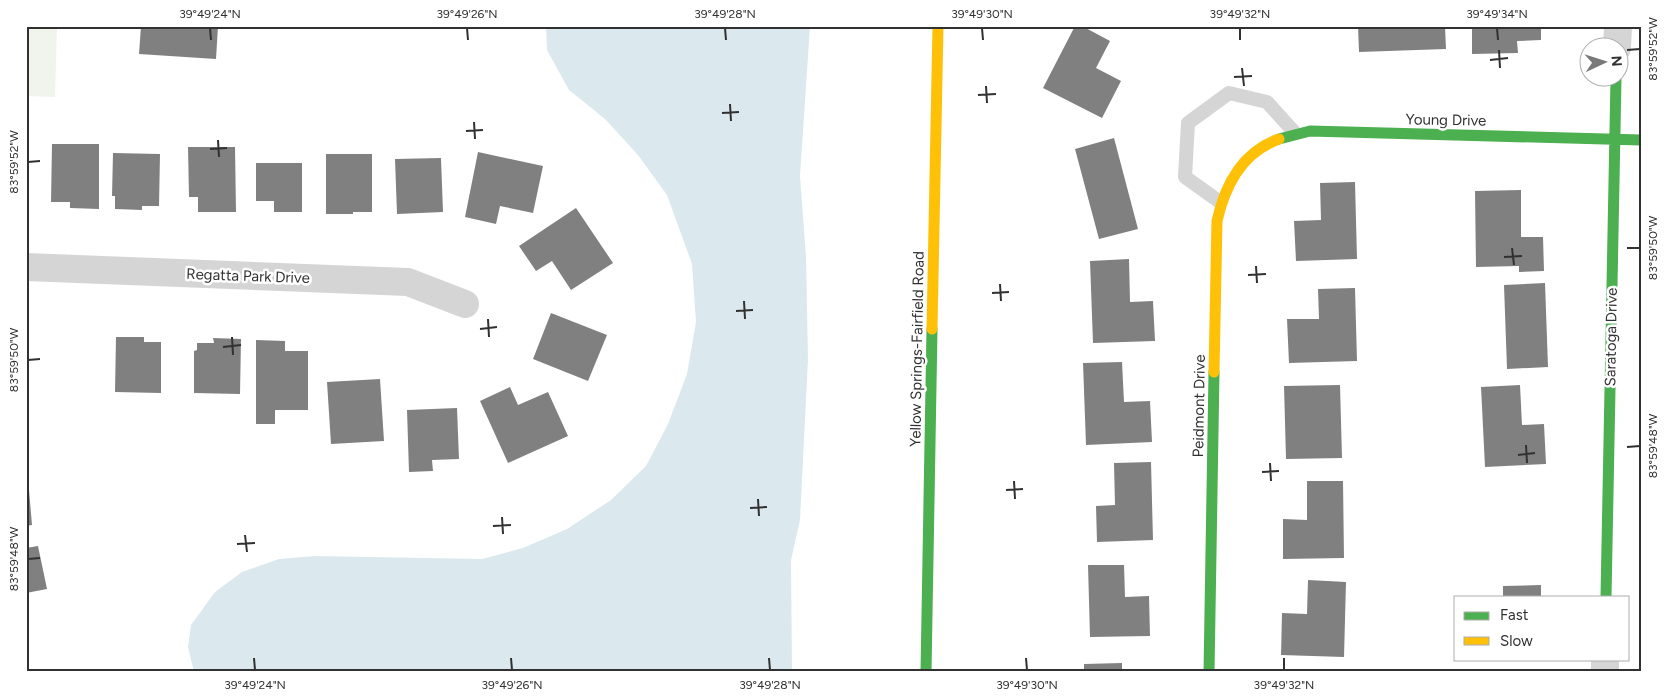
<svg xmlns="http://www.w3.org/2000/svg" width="1667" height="698" font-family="Figtree,sans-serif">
<rect width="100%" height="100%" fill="#fff"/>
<!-- green -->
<path fill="#f1f3ed" d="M26 26H57L55 97 26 96Z"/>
<!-- water -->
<path fill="#dbe9ee" d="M546 26H810L800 176 806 257 808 359 800 520 791 560 792 672H194L188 647 191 625 215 592 242 572 279 559 315 556 482 559 523 548 567 529 611 500 646 466 668 424 687 374 696 322 692 264 667 195 638 155 605 119 569 90 547 50Z"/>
<!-- building -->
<path fill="#808080" d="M141 26H218L216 59 139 54Z
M1075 26H1082L1110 41 1096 68 1121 81 1102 118 1043 88Z
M1358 26H1445L1446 49 1359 52Z
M1472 26H1541V40L1517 41 1518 53 1472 54Z
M1114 138 1138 229 1099 239 1075 149Z
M52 144H99V209L70 208V202H51Z
M188 147H235L236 212H198V197H189Z
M478 152 543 166 533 213 500 206 496 224 465 217Z
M113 153 160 154 159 206H142V210L115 209V196H112Z
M326 154H372V212H353V214H326Z
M441 158 443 212 397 214 395 159Z
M256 163H302V212H274V201H256Z
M1355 182 1357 259 1296 261 1294 221 1321 220 1320 183Z
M1521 190V237H1543L1544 271 1519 272V266L1476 267 1475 191Z
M576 208 613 263 571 290 552 261 536 271 519 246Z
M1129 259 1130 302 1153 301 1155 341 1093 343 1090 261Z
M1545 283 1548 367 1507 369 1504 285Z
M1355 288 1357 361 1289 363 1287 319H1319L1318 289Z
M551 313 607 335 588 381 533 359Z
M116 337H144V342H161V393L115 392Z
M213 338 241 339 240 394 194 393V351L197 350V343H214Z
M256 340 285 341V351H308V410H275V424H256Z
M1122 362 1124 402 1150 401 1152 442 1086 445 1083 363Z
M380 379 384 441 331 444 327 382Z
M1340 385 1342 458 1286 459 1284 386Z
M1520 385 1522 425 1544 424 1546 464 1485 467 1481 387Z
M510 387 518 405 548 392 568 436 508 463 480 401Z
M457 408 459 459 432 460 433 471 409 472 407 410Z
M1151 462 1153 540 1097 542 1096 506 1115 505 1114 463Z
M26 478H28L32 525 26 526Z
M1307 481H1343L1344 558 1283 559V519L1307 520Z
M38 546 47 589 26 593V548Z
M1088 565H1124L1125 597 1149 596 1150 636 1090 637Z
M1308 580 1346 582 1344 657 1281 655 1282 613 1307 614Z
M1541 585V597H1503V586Z
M1122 663V672H1084V664Z"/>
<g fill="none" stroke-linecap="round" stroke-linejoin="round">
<!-- lane -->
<path stroke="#d5d5d5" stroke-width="14" d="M1220 202 1185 177 1188 123 1229 93 1267 102 1295 133"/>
<!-- street -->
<path stroke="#d5d5d5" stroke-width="28" d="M1617 48 1618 26
M26 267 408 282 465 304
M1605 672V659"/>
<!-- fast -->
<path stroke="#4caf50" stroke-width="11" d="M1279 139 1310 131 1641 140
M1606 597 1616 78
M926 672 932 329
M1209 672 1214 372"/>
<!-- slow -->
<path stroke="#ffc107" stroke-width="11" d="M932 329 938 26
M1214 372 1217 221C1225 185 1242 152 1279 139"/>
</g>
<!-- ticks -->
<path fill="none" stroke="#313131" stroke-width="2" d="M210 28 211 40M467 28 468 40M725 28 726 40M982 28 983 40M1240 28V40M1497 28 1498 40M1499 50 1500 68M1627 50 1640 49M1490 60 1508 58M1242 68 1244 86M1234 77 1252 76M986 86 987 103M978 95 996 94M730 104 731 121M722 113 739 112M474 122 475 139M466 131 483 130M218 140 219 157M210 149 227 148M28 162 40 161M1512 248 1514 265M1627 248H1640M1504 257 1522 256M1256 266 1257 283M1248 275 1266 274M1000 284 1001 301M992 293 1009 292M744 301 745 319M736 311 753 310M488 319 489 337M480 329 497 327M232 337 233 355M223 347 241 345M28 360 40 359M1526 445 1527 463M1627 447 1640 446M1518 455 1535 453M1270 463 1271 481M1262 472 1279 471M1014 481 1015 499M1006 490 1023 489M758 499 759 516M750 508 767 507M502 517 503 534M493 526 511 525M245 535 247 552M237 544 255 543M28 559 40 558M254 658 255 670M511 658 512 670M769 658 770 670M1026 658 1027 670M1284 658V670"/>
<g text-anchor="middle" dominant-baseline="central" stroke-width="5" stroke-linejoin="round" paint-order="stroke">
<!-- street labels -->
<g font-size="15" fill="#313131" stroke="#fff">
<text transform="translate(1446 120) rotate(1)">Young Drive</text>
<text transform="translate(248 276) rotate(2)">Regatta Park Drive</text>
<text transform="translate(1611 337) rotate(-89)">Saratoga Drive</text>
<text transform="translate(917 349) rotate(-89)">Yellow Springs-Fairfield Road</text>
<text transform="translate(1199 406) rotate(-89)">Peidmont Drive</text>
</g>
</g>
<!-- border -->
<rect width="1667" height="698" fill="none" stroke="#ffffff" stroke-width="55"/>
<!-- legend -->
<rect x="1454" y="596" width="175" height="65" fill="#ffffff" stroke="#adadad"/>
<rect x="1464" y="612" width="25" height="8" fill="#4caf50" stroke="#adadad"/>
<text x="1500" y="620" font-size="15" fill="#313131">Fast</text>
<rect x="1464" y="637" width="25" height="8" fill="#ffc107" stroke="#adadad"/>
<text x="1500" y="646" font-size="15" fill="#313131">Slow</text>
<!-- north arrow -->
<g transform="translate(1604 62) rotate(86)"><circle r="24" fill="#ffffff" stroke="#adadad"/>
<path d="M0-4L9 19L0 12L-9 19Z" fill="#797979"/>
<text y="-8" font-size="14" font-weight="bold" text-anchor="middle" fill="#313131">N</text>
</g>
<rect x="28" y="28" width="1612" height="642" fill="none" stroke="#313131" stroke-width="2"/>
<g font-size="12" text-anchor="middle" fill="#313131">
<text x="210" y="18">39°49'24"N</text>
<text x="467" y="18">39°49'26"N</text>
<text x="725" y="18">39°49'28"N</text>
<text x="982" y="18">39°49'30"N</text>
<text x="1240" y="18">39°49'32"N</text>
<text x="1497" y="18">39°49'34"N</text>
<text transform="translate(1653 49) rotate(-90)" y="4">83°59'52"W</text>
<text transform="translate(14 162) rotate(-90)" y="4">83°59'52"W</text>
<text transform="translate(1653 248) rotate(-90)" y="4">83°59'50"W</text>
<text transform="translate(14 360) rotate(-90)" y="4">83°59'50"W</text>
<text transform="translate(1653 446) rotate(-90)" y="4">83°59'48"W</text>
<text transform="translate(14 559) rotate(-90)" y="4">83°59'48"W</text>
<text x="255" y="689">39°49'24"N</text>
<text x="512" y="689">39°49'26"N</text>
<text x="770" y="689">39°49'28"N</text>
<text x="1027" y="689">39°49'30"N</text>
<text x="1284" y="689">39°49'32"N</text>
</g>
</svg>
